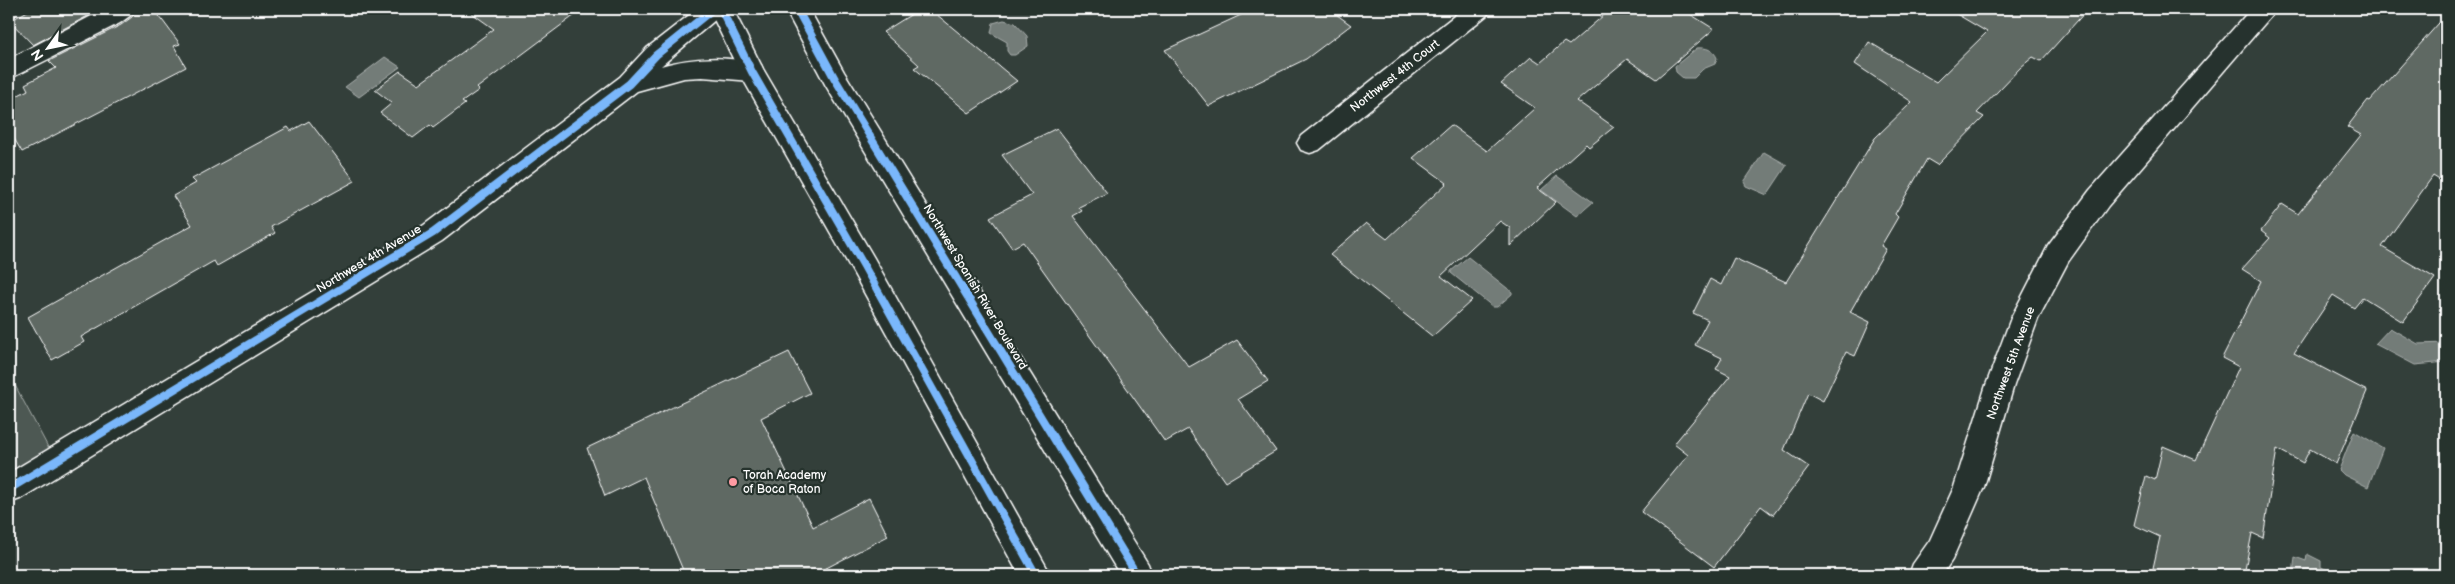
<svg xmlns="http://www.w3.org/2000/svg" width="2455" height="584" font-family="'Balsamiq Sans',sans-serif">
<rect width="100%" height="100%" fill="#333f3a"/>
<filter id="ink" filterUnits="userSpaceOnUse"><feTurbulence type="fractalNoise" baseFrequency=".02" numOctaves="2"/><feDisplacementMap in="SourceGraphic" scale="10" xChannelSelector="R" yChannelSelector="G"/><feConvolveMatrix kernelMatrix="1 2 1 2 8 2 1 2 1" color-interpolation-filters="sRGB"/></filter>
<g filter="url(#ink)">
<!-- green -->
<path fill="#4d5853" stroke="#a6aca9" d="M9 374 49 449 9 473Z"/>
<!-- water -->
<path fill="#737b78" stroke="#abb0ae" d="M1004 20 1015 23 1027 36 1028 46 1015 55H1010L1007 51V42L991 33 993 23Z
M1697 48C1706 47 1714 50 1717 58L1715 64 1703 69 1694 78H1683L1676 72 1675 66Z
M385 57 400 67 359 97 345 87Z
M1764 152 1787 165 1767 195 1746 186 1744 182Z
M1557 176 1593 202 1577 216 1541 190Z
M1468 257 1512 292V294L1497 307H1493L1451 273V271Z
M2390 328 2418 344 2446 343V362L2415 365 2375 344Z
M2354 431 2383 448 2368 487 2344 475 2339 470Z
M2307 554 2321 561V567L2330 571V575H2293L2295 557 2306 561Z"/>
<!-- building -->
<path fill="#5f6964" stroke="#fff" d="M31 9H101L33 45 10 21Z
M137 9H154L180 44 174 46 186 67 22 152 9 130V100L28 90 25 84 56 68 49 61 121 25 132 17Z
M466 9H583L477 88 479 90 462 102 465 104 433 128 430 125 413 138 380 113 392 103 375 90 400 71 419 84 494 29Z
M920 9H930L1017 81 969 113 914 68 919 65 883 32Z
M1254 9H1329L1351 25 1306 59 1209 106 1165 50Z
M1611 9H1682L1714 29 1656 79 1627 59 1577 101 1614 127 1589 147 1586 144 1537 188 1556 202 1510 246V228L1500 221 1441 276 1472 300 1434 335 1432 336 1330 255 1366 223 1387 239 1447 183 1413 158 1451 125 1487 151 1535 108 1501 84 1531 57 1540 63 1564 42 1569 45Z
M1948 9H2088L2041 61 2033 57 2021 67 1977 113 1984 117 1937 165 1927 159 1895 214 1898 217 1881 246 1886 249 1850 312 1870 322 1855 356 1846 352 1823 401 1808 393 1784 450 1809 467 1773 515 1761 506 1714 567 1641 512 1688 455 1674 444 1730 376 1716 369 1722 358 1695 345 1708 320 1693 313 1710 279 1721 285 1734 258 1786 282 1875 138 1912 102 1855 64 1869 42 1936 82 1987 32Z
M2446 15V184L2433 176 2382 247 2435 278 2403 322 2363 297 2354 308 2333 295 2294 353 2367 391 2336 464 2310 449 2303 463 2277 449 2263 538 2252 533 2244 575H2170L2153 568 2160 537 2134 525 2146 476 2155 480 2163 446 2196 460 2239 367 2222 358 2261 281 2242 269 2270 238 2261 231 2282 204 2298 214 2361 135 2347 127 2368 100 2370 101Z
M309 121 355 181 271 227 275 233 217 266 214 261 81 337 84 342 52 360 28 317 192 225 173 196 196 183 192 179 288 127 291 131Z
M1057 128 1107 193 1079 207 1082 211 1073 216 1189 367 1237 340 1268 381 1238 399 1276 451 1225 482 1188 429 1165 442 1023 242 1012 248 990 217 1032 195 1002 155Z
M789 352 810 393 761 418 813 527 869 498 888 536 813 575H685L644 477 605 496 587 448Z"/>
<g fill="none" stroke-linecap="round" stroke-linejoin="round">
<defs>
<path id="minor" d="M105 9H135L131 15 120 23 9 79V59Z
M697 9H725L721 15 661 66C692 57 729 55 761 65L764 72 761 79 752 81 702 77 684 78 637 91 442 241 20 499 9 503V473L424 225 620 77 647 48Z
M1463 9H1491L1487 15 1319 150 1310 153 1301 150 1297 143 1301 136Z
M2251 9H2277L2108 206 2068 262 2038 319 2014 385 1984 487 1952 560 1942 575H1909L1913 564 1930 540 1954 487 1986 385 2011 318 2048 246 2090 190Z"/>
<path id="major" d="M709 9H733L763 69 874 258 1051 575H1019L854 274 743 79Z
M785 9H809L844 72 1148 564 1152 575H1120L826 86Z"/>
</defs>
<!-- minor casing -->
<use href="#minor" stroke="#fff" stroke-width="3"/>
<!-- major casing -->
<use href="#major" stroke="#fff" stroke-width="3"/>
<!-- minor -->
<use href="#minor" fill="#26332d" fill-rule="evenodd"/>
<!-- major -->
<use href="#major" fill="#26332d" fill-rule="evenodd"/>
<defs>
<path id="cycleway" d="M721 9 752 72 864 266 1036 575
M797 9 835 79 1137 575
M9 489 433 233 629 84 656 55 713 9"/>
</defs>
<!-- cycleway casing -->
<use href="#cycleway" stroke="#26332d" stroke-width="11"/>
<!-- cycleway -->
<use href="#cycleway" stroke="#7ab7fb" stroke-width="8"/>
</g>
</g>
<!-- markers -->
<circle fill="#ff9aa2" stroke="#26332d" stroke-width="2" cx="733" cy="482" r="5"/>
<g text-anchor="middle" dominant-baseline="central" stroke-width="4.5" stroke-linejoin="round" paint-order="stroke">
<!-- street labels -->
<g font-size="12" fill="#fff" stroke="#26332d">
<text transform="translate(1395 76) rotate(-38)">Northwest 4th Court</text>
<text transform="translate(369 259) rotate(-31)">Northwest 4th Avenue</text>
<text transform="translate(975 287) rotate(59)">Northwest Spanish River Boulevard</text>
<text transform="translate(2011 363) rotate(-70)">Northwest 5th Avenue</text>
</g>
<!-- poi labels -->
<g font-size="12" fill="#fff" stroke="#26332d" text-anchor="start">
<text x="743" y="475">Torah Academy<tspan x="743" dy="14">of Boca Raton</tspan></text>
</g>
</g>
<!-- margin -->
<rect width="2455" height="584" fill="none" stroke="#26332d" stroke-width="30"/>
<rect x="15" y="15" width="2425" height="554" fill="none" stroke="#fff" stroke-width="2" filter="url(#ink)"/>
<!-- north arrow -->
<g transform="translate(48 48) rotate(237)" stroke="#26332d" stroke-width="4" paint-order="stroke">
<path d="M0-4L9 19L0 12L-9 19Z" fill="#ffffff"/>
<text y="-8" font-size="14" font-weight="bold" text-anchor="middle" fill="#ffffff">N</text>
</g>
</svg>
